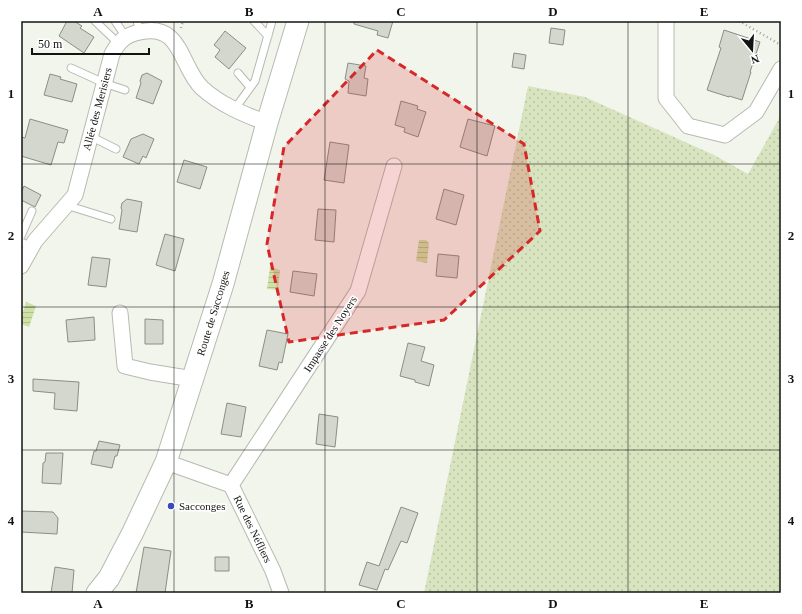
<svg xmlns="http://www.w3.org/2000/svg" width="802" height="614" font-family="'Times New Roman',serif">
<defs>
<pattern id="grass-dots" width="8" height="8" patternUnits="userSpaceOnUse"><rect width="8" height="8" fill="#d7e4bf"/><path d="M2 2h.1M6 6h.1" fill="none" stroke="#b8c3a3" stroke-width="1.8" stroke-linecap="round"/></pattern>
<pattern id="water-rules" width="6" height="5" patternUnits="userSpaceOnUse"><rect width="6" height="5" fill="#cee1a6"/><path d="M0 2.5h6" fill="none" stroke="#b0c08e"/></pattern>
</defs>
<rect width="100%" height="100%" fill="#f2f5ec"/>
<!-- grass -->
<path fill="url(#grass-dots)" d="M528 86 585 97 714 155 748 174 781 115V593H424Z"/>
<!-- water -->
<path fill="url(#water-rules)" d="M419 240H426L429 243 427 263 416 261Z
M270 267 280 270 278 290 267 289Z
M26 302 36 306 29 327 21 324V318Z"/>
<!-- building -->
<path fill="#d4d7ce" stroke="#8b8e86" d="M67 21H74L82 26 80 28 94 37 84 53 59 36Z
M354 21H393L388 38 377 35 378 31 354 24Z
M551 28 565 30 563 45 549 43Z
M724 30 760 42 750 72H751L742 100 729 96V97L707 90 721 48 719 47Z
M225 31 246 48 229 69 215 57 220 50 214 45Z
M514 53 526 55 524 69 512 67Z
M348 63 366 66 364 78 368 79 366 96 348 93 349 81 345 79Z
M147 73 162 81 153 104 136 98 141 83 140 81 142 75Z
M50 74 61 77 60 79 77 84 72 102 44 95Z
M401 101 418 106 417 109 426 112 418 137 404 132 405 128 395 125Z
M30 119 68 130 64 143 58 142 51 165 21 156V137L25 138Z
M468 119 495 126 487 156 460 147Z
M143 134 154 139 146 158 143 156 139 164 123 157 131 139Z
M330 142 349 145 344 183 324 180Z
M184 160 207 167 200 189 177 182Z
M24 186 41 195 35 207 21 200V193Z
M444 189 464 195 456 225 436 219Z
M127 199 142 202 137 232 119 229 122 210 121 208 122 203Z
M318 209 336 210 334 242 315 240Z
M165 234 184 239 175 271 156 265Z
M438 254 459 256 457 278 436 276Z
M92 257 110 259 106 287 88 285Z
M293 271 317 274 314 296 290 292Z
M94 317 95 340 68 342 66 320Z
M145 319 163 320V344H145Z
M267 330 288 334 282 363 279 362 277 370 259 366Z
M408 343 425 347 421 361 434 365 429 386 415 382V380L400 376Z
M33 379 79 382 77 411 54 409 55 393 33 391Z
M227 403 246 407 241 437 221 434Z
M319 414 338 417 335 447 316 444Z
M99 441 120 445 117 456H115L112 468 91 464 94 451H96Z
M46 453H63L61 484 42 483 43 463 45 462Z
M401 507 418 513 407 543 401 541 388 570 385 569 377 590 359 585 367 562 379 566Z
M21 511 53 512 58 518 57 534 21 532Z
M144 547 171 551 165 593H136Z
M215 557H229V571H215Z
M55 567 74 570 72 593H51Z"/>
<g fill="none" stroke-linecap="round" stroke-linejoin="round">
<defs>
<path id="lane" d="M95 21 118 43
M115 21 126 37
M137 21 140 32
M254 21 268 36
M71 68 104 83 125 90
M238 73 250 87
M234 110 255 81 272 21
M90 136 116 149
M66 205 111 219
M21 236 32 211
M21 242 32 247"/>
<path id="street" d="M666 21V98L688 126 725 135 756 112 781 69
M21 266 35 241 75 195 112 54C119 41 125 35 140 32 182 22 180 67 202 88 221 105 243 114 267 123
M120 313 125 366 150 372 193 379
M166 462 231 485 273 571 281 593
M231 485 358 291 394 166"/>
<path id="secondary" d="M97 593 109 578 133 532 166 462 223 284 267 123 298 21"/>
</defs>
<!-- lane casing -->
<use href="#lane" stroke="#b7bab2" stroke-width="9"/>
<!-- street casing -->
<use href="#street" stroke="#b7bab2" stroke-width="17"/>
<!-- secondary casing -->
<use href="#secondary" stroke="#b7bab2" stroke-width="23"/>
<!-- path -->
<path stroke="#a1a49d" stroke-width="2.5" stroke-dasharray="1 3" stroke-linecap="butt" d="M739 21 781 45
M181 28 183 21"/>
<!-- lane -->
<use href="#lane" stroke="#fff" stroke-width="7"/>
<!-- street -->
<use href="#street" stroke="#fff" stroke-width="15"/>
<!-- secondary -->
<use href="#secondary" stroke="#fff" stroke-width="21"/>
</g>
<!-- marked area -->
<path fill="#d62828" fill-opacity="0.2" stroke="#d62828" stroke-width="3" stroke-dasharray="8 5" stroke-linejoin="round" d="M377 50 524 144 540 231 444 320 289 342 267 244 284 147Z"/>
<!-- grid -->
<path fill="none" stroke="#131411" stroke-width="1" stroke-opacity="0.55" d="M174 21V593M325 21V593M477 21V593M628 21V593M21 164H781M21 307H781M21 450H781"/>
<!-- markers -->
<circle fill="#3d4abd" stroke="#fff" stroke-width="1.5" cx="171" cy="506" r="4"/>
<g text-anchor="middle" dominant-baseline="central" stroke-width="3.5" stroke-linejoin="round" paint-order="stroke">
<!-- street labels -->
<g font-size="11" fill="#131411" stroke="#fff">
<text transform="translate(97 109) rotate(-75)">Allée des Merisiers</text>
<text transform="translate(213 313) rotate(-73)">Route de Sacconges</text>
<text transform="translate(330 334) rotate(-57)">Impasse des Noyers</text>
<text transform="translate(253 529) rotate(64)">Rue des Néfliers</text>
</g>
<!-- poi labels -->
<g font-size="11" fill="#131411" stroke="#fff" text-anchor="start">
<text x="179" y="506">Sacconges</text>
</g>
</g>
<!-- border -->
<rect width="802" height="614" fill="none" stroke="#ffffff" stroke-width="44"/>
<!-- north arrow -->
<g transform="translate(752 50) rotate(162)" stroke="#ffffff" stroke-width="3" paint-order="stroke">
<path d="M0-3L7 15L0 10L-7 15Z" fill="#131411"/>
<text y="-6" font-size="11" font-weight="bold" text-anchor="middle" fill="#131411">N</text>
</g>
<!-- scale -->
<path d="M32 48v6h117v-6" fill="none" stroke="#131411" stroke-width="2"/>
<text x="38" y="48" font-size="12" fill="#131411" stroke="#ffffff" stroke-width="3" paint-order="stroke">50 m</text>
<rect x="22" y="22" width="758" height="570" fill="none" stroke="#131411" stroke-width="1.5"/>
<g font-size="13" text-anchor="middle" font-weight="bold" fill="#131411">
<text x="98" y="16">A</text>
<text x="249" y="16">B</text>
<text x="401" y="16">C</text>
<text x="553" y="16">D</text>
<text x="704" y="16">E</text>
<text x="11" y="98">1</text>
<text x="791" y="98">1</text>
<text x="11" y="240">2</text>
<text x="791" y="240">2</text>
<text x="11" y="383">3</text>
<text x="791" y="383">3</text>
<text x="11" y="525">4</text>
<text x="791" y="525">4</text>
<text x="98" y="608">A</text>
<text x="249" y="608">B</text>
<text x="401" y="608">C</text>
<text x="553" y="608">D</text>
<text x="704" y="608">E</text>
</g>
</svg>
